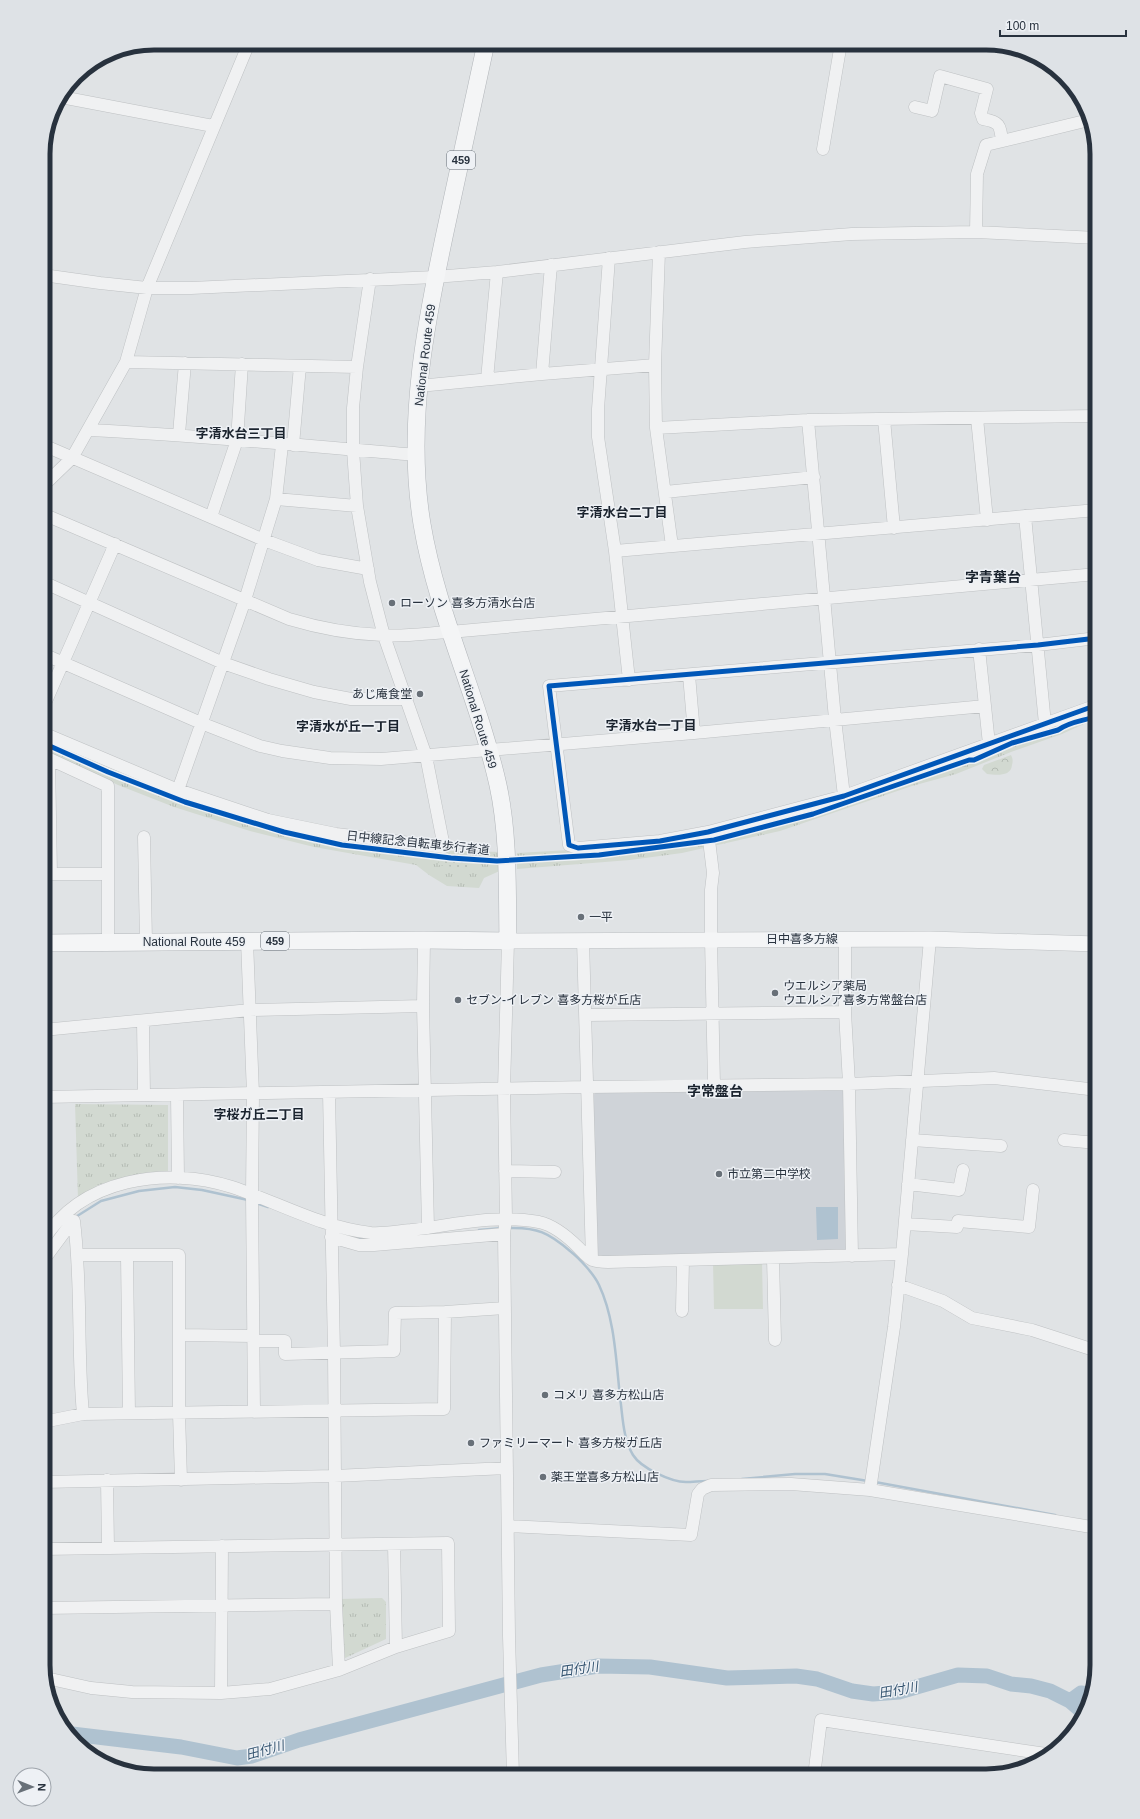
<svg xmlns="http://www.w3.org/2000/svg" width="1140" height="1819" font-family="Arial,'Noto Sans JP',sans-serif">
<defs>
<pattern id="grass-tufts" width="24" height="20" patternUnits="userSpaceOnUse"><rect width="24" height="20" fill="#d2d9d1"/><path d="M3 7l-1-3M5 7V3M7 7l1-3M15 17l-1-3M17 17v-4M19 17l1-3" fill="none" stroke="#b4bbb4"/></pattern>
<pattern id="forest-crowns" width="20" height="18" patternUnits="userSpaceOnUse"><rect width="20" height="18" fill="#d2d9d1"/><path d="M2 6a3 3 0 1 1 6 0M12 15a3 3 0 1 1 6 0" fill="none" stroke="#b4bbb4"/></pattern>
<pattern id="garden-dots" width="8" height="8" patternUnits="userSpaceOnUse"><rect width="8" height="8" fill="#d2d9d1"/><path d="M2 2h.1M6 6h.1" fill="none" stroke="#b4bbb4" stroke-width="1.8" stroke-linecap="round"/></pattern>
</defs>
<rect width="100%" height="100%" fill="#e0e3e5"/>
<!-- built -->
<path fill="#cfd3d8" d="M840 1086 844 1092 848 1249 843 1253 599 1258 594 1254 591 1098 597 1091Z"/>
<!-- grass -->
<path fill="url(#grass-tufts)" d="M1097 708V720L1084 724 1062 734 1011 752 956 774 912 786 780 831 682 853 630 860 517 869V853L604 848 701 836Z
M43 736 220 806 415 848 454 851 504 852V869L484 878 479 888 447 886 429 875 416 865 314 847 250 831 174 807 118 785 43 750Z
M75 1104 168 1105V1172L127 1177 98 1185 78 1199Z
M382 1598 386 1602V1639L343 1659 338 1599Z"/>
<!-- forest -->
<path fill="url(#forest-crowns)" d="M1011 755C1013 759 1013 761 1012 765 1011 777 996 775 987 774L982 769 984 765Z"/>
<!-- garden -->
<path fill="url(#garden-dots)" d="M439 860 471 863 470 869 438 865Z"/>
<!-- pitch -->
<path fill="#d2d9d1" d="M762 1262 763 1309H714L713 1263Z"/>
<!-- water -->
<path fill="#afc2d0" d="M816 1207H838V1239L817 1240Z"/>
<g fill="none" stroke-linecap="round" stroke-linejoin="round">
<!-- stream -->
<path stroke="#afc2d0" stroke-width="2.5" d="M256 1203 268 1207
M74 1218 101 1201 139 1191 175 1187 202 1190 248 1200
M509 1228C537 1227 549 1233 570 1251 579 1258 594 1274 599 1285 616 1321 616 1366 621 1405 623 1422 624 1440 633 1455 641 1468 671 1482 686 1482 693 1482 700 1481 707 1481
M479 1230 502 1228
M350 1236 367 1240
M43 1250 48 1243
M742 1479 795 1474H825L868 1481
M875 1482 1055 1515"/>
<!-- river -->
<path stroke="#afc2d0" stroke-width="15" d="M1070 1701 1081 1693 1089 1694
M72 1734 181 1747 237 1758 252 1756 299 1740 541 1675 598 1666 650 1667 727 1678 796 1676 817 1679 852 1691 873 1694 899 1692 958 1675 987 1676 1011 1684 1031 1686 1050 1691 1070 1701 1084 1713"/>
<defs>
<path id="minor" d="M61 97 213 126
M915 107 932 111 940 76 987 89 981 113 983 119C1000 122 1000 125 1002 141
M823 149 841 43
M976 232 977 174 986 145 1089 120
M659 252 655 365 656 428 672 546
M609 258 598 409V437L615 551 629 680
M43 275 100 283 147 288H191L435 277 497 272 745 242 852 234 976 232 1097 238
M126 362 357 367
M542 374 551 265
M487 379 497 272
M419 386 542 374 655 365
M977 418 987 520
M884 419 894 528
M808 420 835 719 844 796
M656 428 808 420 1097 416
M89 430C198 435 307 446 417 455
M179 434 185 363
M43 445 264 540 318 560 368 569
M293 445 300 366
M43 486 72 458 126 362 147 288 249 43
M665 492 814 477
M276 499 282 445
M43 514 289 619C319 628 351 634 382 635 405 637 428 633 450 632L1097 574
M1025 516 1045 724
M211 517 237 440 242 364
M615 551 1097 510
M43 582 223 663 269 679 314 692 351 699H407
M43 654 201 723 260 746 282 751 330 758 381 759 694 733 985 706 979 649
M689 675 694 733
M1097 705 844 796 708 832 660 841 578 848 569 845 549 686 1038 645 1097 638
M985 706 989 744
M43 708 115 544
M43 733 178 790 268 820 336 834 444 847 426 756 384 636 370 582 357 506 353 450V408L357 367 370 279
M43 756 108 786V942
M49 759 51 874
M178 790 245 600 276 499 357 506
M708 832 713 873 711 890V939L714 1085
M144 837 146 942
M45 874H107
M845 939V1012L849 1084 852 1256
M424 940 423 1006 428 1228
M583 940 592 1260
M247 941 253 1094 252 1194 254 1412
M508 941 504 1089 506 1219 504 1234 509 1636 513 1776
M586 1015 845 1012
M143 1021 144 1095
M43 1030 250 1010 423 1006
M329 1092 334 1353 336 1604 339 1670
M177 1095 178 1178
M43 1097 588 1087 849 1084 994 1078 1097 1090
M912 1140 1001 1146
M1064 1140 1097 1143
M505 1171 555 1172
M908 1184 959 1190 963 1170
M74 1221C82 1285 77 1350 83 1414
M905 1224 957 1227 958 1221 1029 1227 1033 1190
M331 1237 359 1245H374L504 1234
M43 1241C81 1178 166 1166 232 1187 277 1202 323 1228 371 1233 384 1234 398 1231 411 1230 453 1225 497 1214 539 1222 553 1225 569 1238 579 1248 583 1252 588 1259 593 1260 597 1262 604 1262 608 1262L902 1254
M78 1255H179V1413L181 1480
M127 1256 129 1413
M773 1258 775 1340
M43 1261 66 1230 74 1221
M898 1285 943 1301 972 1318 1032 1330 1097 1351
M682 1311 683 1260
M180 1335 253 1336
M254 1341H285V1354L394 1351 395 1313 445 1312 505 1308
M43 1422 83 1414 444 1409 445 1312
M107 1480 108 1548
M43 1482 334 1476 507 1468
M870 1490 894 1327 902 1254 930 939
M508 1526 691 1535 698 1494 702 1489 711 1485 791 1484 870 1490 1097 1528
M394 1544 396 1647
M43 1549 448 1543 449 1631 396 1647 339 1670 270 1689 221 1693 132 1692 91 1688 46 1678
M43 1608 336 1604
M221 1693 222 1546
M814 1776 821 1720 1046 1754"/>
<path id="major" d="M508 941 930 939 1097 944"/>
<path id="highway" d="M43 943 424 940 508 941C507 889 509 836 498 785 478 696 437 614 422 524 405 421 427 315 449 214 461 157 474 100 486 43"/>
</defs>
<!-- minor casing -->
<use href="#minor" stroke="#bec1c3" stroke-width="13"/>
<!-- major casing -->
<use href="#major" stroke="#bdc0c3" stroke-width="16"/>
<!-- highway casing -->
<use href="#highway" stroke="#b2b6ba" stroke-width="18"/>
<!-- minor -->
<use href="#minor" stroke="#f0f1f2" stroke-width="12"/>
<!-- major -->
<use href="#major" stroke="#f4f5f6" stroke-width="15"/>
<!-- highway -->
<use href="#highway" stroke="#f4f5f6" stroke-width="17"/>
<defs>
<path id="cycleway" d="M1097 705 844 796 708 832 660 841 578 848 569 845 549 686 1038 645 1097 638
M43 743 108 772 185 802 284 832 342 845 376 849 451 858 497 861 599 855 714 840 813 814 969 760H974L1012 743 1058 730C1070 721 1084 721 1097 716"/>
</defs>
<!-- cycleway casing -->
<use href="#cycleway" stroke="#eef1f5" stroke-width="8"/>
<!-- cycleway -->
<use href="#cycleway" stroke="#0057b8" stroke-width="5"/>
</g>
<!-- markers -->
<g fill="#687078" stroke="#eef1f5" stroke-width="1.5">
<circle cx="392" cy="603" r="4"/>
<circle cx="420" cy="694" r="4"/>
<circle cx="581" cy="917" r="4"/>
<circle cx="775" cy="993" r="4"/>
<circle cx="458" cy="1000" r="4"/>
<circle cx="719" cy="1174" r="4"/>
<circle cx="545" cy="1395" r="4"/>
<circle cx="471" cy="1443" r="4"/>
<circle cx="543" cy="1477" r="4"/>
</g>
<g text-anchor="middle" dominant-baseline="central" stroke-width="3" stroke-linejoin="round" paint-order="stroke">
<!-- shield labels -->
<g fill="#eef1f5" stroke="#636b75" stroke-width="1">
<rect x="447" y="151" width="28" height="18" rx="3"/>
<rect x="261" y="932" width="28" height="18" rx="3"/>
</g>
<g font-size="11" font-weight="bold" fill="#28323e">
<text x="461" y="160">459</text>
<text x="275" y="941">459</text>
</g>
<!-- street labels -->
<g font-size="12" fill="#28323e" stroke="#eef1f5">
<text transform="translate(425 355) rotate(-83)">National Route 459</text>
<text transform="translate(478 719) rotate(73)">National Route 459</text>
<text transform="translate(418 843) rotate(6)">日中線記念自転車歩行者道</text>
<text x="802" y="939">日中喜多方線</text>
<text x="194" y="942">National Route 459</text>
</g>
<!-- poi labels -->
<g font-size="12" fill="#28323e" stroke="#eef1f5" text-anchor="start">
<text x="400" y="603">ローソン 喜多方清水台店</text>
<text x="412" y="694" text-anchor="end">あじ庵食堂</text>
<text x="589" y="917">一平</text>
<text x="783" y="986">ウエルシア薬局<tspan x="783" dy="14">ウエルシア喜多方常盤台店</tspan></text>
<text x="466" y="1000">セブン-イレブン 喜多方桜が丘店</text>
<text x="727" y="1174">市立第二中学校</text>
<text x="553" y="1395">コメリ 喜多方松山店</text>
<text x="479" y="1443">ファミリーマート 喜多方桜ガ丘店</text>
<text x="551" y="1477">薬王堂喜多方松山店</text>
</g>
<!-- neighbourhood labels -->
<g font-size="13" font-weight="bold" fill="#1a232e" stroke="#eef1f5">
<text x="241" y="433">字清水台三丁目</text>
<text x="622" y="512">字清水台二丁目</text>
<text x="651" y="725">字清水台一丁目</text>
<text x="348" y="726">字清水が丘一丁目</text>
<text x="259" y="1114">字桜ガ丘二丁目</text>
</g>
<!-- water labels -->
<g font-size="13" font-style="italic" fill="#345470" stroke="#eef1f5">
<text transform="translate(579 1669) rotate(-8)">田付川</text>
<text transform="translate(898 1690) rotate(-10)">田付川</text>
<text transform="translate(265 1750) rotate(-15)">田付川</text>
</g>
<!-- quarter labels -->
<g font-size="14" font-weight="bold" fill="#1a232e" stroke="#eef1f5">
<text x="993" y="577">字青葉台</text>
<text x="715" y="1091">字常盤台</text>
</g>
</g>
<!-- crop -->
<path d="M0 0H1140V1819H0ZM154 50H986A104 104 0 0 1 1090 154V1665A104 104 0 0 1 986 1769H154A104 104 0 0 1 50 1665V154A104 104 0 0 1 154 50Z" fill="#dee2e6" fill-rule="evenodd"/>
<path fill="none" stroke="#28323e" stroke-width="5" d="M154 50H986A104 104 0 0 1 1090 154V1665A104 104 0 0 1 986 1769H154A104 104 0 0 1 50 1665V154A104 104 0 0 1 154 50Z"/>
<!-- north arrow -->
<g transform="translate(32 1787) rotate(91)"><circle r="19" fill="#eef1f5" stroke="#9fa5ac"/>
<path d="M0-3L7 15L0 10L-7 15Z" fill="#687078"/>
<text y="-6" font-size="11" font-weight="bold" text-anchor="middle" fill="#28323e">N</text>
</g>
<!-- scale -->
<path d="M1000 30v6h126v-6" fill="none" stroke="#28323e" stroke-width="2"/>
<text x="1006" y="30" font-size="12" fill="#28323e" stroke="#eef1f5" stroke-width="3" paint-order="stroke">100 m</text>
</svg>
